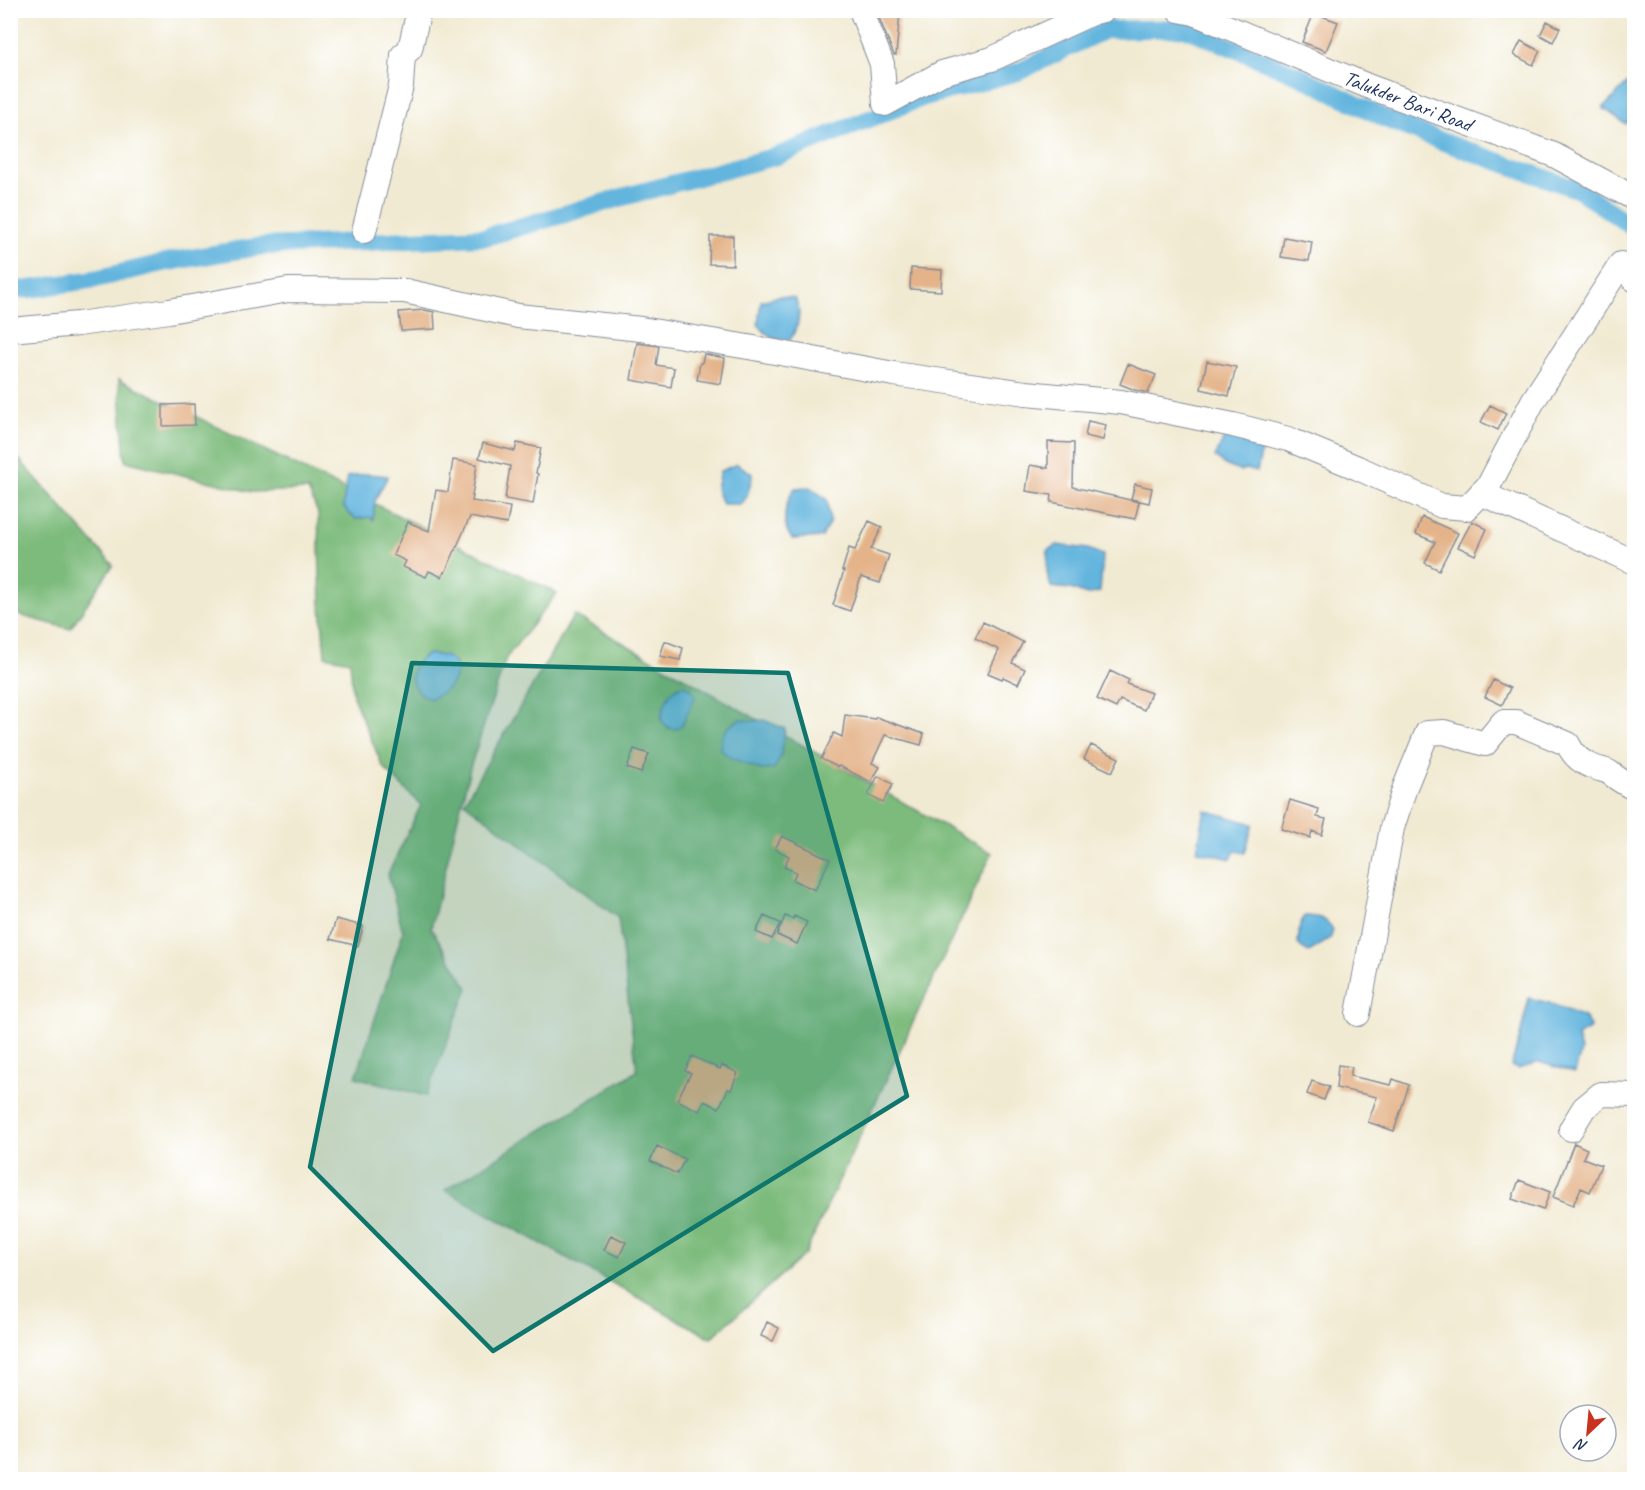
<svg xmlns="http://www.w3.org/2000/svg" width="1645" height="1490" font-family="Caveat,sans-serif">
<rect width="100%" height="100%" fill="#fff"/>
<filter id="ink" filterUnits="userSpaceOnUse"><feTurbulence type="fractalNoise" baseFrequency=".0167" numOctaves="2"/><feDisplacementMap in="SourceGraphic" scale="12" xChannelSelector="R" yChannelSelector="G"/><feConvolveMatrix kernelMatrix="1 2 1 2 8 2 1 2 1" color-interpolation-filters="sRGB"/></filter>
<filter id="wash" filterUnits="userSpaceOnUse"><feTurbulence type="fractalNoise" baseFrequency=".008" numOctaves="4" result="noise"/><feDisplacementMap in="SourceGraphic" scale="24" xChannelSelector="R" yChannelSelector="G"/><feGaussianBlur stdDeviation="1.35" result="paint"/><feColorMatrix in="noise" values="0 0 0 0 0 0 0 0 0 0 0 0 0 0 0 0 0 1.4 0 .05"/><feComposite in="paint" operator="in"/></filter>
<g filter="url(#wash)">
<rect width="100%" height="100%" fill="#f1ead2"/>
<!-- forest -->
<path fill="#7dbb7b" stroke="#4c756c" stroke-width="1.5" d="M119 379 557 593 506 658 470 768 431 928 468 988 426 1096 356 1077 403 932 388 874 421 805 383 767 353 697 350 661 325 656 321 606 318 513 308 490 252 492 125 461Z
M10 449 113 565 70 629 11 613Z
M574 615 992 853 805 1254 711 1338 445 1190 637 1071 618 918 464 802Z"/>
<!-- water -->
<path fill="#63b5de" stroke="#3f729e" stroke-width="1.5" d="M1628 83 1634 91V113L1626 124 1603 108Z
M780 296 795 298C802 313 799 327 790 340 773 340 768 337 758 324L761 301Z
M1226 434 1262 449 1257 472 1247 469 1239 471 1225 465 1215 457Z
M737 464 753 474C750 484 749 497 741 504H722L716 489 720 471Z
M366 474 388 476 375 500 373 520 370 517 356 519 349 514 343 506 347 477Z
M810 487 827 500 830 521 822 537 792 539C780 525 785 501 795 488Z
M1057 545 1088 549 1103 555 1100 592 1087 595 1071 589 1051 587 1047 573 1048 550Z
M428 654C445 656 450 654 458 670 451 689 449 690 430 699 406 688 406 667 428 654Z
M684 685 691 688 695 697 682 725 676 729 668 728 661 720C663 705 668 688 684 685Z
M740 719 753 721 764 720 785 729 781 756 774 769 761 770 729 757 720 749C720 732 726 728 740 719Z
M1205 810 1253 824 1245 853 1235 851 1231 859 1197 851Z
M1305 916C1319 917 1326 917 1333 930L1330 939 1309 952 1302 948 1298 944 1300 924Z
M1529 998 1549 1003 1584 1017 1591 1028 1577 1036 1581 1051 1575 1073 1539 1062 1518 1069 1511 1066 1519 1040Z"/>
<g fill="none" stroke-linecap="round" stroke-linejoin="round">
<!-- canal -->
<path stroke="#63b5de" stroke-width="18" d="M10 290 30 289 95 279 167 262 263 246 485 237 623 197 777 156 924 97 1018 72 1105 30 1185 28 1300 76 1388 120 1449 144 1579 190 1634 228"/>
</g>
<g id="blocks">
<!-- building -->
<path fill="#e4b389" d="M876 10 900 12 896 55H894Z
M1314 13 1338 22 1326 51 1302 42Z
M1547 21 1560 28 1553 42 1540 35Z
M1521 41 1540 51 1533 65 1514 55Z
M710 236H733V265L709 264Z
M1284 237 1312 242 1309 261 1281 257Z
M911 268 942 270 941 291 910 289Z
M424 310 434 312 435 329 401 331 399 312Z
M637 343 659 346 656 365 674 368 671 387 631 380Z
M704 354 725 358 721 384 697 380 700 363H702Z
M1207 361 1236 367 1229 396 1201 389Z
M1128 364 1156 375 1148 393 1135 390 1120 384Z
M194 404 195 425 163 426V405Z
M1490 405 1506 413 1498 430 1481 422Z
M1088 421 1106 425 1103 440 1085 436Z
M1048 442 1074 443 1073 487 1139 502 1135 519 1051 502 1052 495 1026 491 1030 465 1048 468Z
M483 443 515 451 517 443 541 448 536 473 538 474 533 504 505 499 510 466 479 458Z
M453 460 477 464 472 496H473L472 501 510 507 507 524 470 517 445 573 444 572 442 577 429 571 426 577 403 567 406 561 393 555 408 522 429 531 436 490 448 492Z
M1135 484 1152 488 1149 503 1131 499Z
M1422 517 1458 533 1439 570 1425 563 1435 542 1416 534Z
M869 521 882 527 871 549 889 555 880 583 861 577 850 611 833 605 844 571H842L849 548 855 550Z
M1472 521 1487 529 1475 555 1458 547Z
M983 622 1023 642 1012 663 1025 669 1018 684 1003 677 1002 679 988 673 999 650 975 638Z
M665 641 683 648 680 660 660 656Z
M1110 671 1129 680 1127 684 1151 693 1144 710 1120 700 1116 708 1097 699Z
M1493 680 1510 688 1502 705 1485 697Z
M845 715 875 719 876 717 924 734 921 745 885 735 872 763 880 767 871 782 839 766 838 767 821 759 834 733 842 737Z
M1091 745 1119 758 1112 772 1084 759Z
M634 749 649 754 641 773 627 768Z
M878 776 893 784 883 803 868 795Z
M1290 800 1319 809 1317 817 1326 819 1322 835 1312 831 1310 838 1281 829Z
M782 836 830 859 815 890 793 880 796 872 784 867 789 856 775 849Z
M764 916 780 923 772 939 756 932Z
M785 916 793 919 794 916 807 922 797 944 777 935Z
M336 919 363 926 358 946 330 939Z
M692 1056 720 1069 722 1065 738 1073 731 1090 728 1089 719 1108 704 1101 699 1111 677 1100 691 1073 685 1071Z
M1338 1065 1352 1067 1350 1076 1391 1085 1393 1079 1409 1085 1394 1131 1368 1122 1377 1097 1336 1088Z
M1312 1081 1329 1087 1324 1100 1307 1094Z
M1574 1143 1587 1149 1583 1158 1601 1165 1590 1192 1581 1188 1573 1205 1553 1197Z
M657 1146 685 1159 677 1174 650 1161Z
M1519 1180 1550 1192 1543 1210 1512 1199Z
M611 1235 626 1242 619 1257 604 1250Z
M767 1322 779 1328 773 1341 761 1336Z"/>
</g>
</g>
<g filter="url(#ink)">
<use href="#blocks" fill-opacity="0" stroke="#868c98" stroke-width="1.5"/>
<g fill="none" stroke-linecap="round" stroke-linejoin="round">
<defs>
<path id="minor" d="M861 10 882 64 885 104 942 73 992 59 1092 13 1103 10
M1179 10 1194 13 1370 87 1554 155 1634 198
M364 231 401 86 403 55 410 49 419 10
M10 330 78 324 169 311 288 290 405 291 518 316 641 329 754 348 894 374 1026 393 1121 402 1233 425 1288 439 1358 468 1442 506 1467 508 1489 485 1533 401 1621 264 1634 279
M1481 493 1634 562
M1358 1014 1392 828 1405 787 1427 733 1444 732 1485 744 1503 722H1516L1568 744C1573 756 1584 764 1596 768 1601 770 1606 770 1610 773 1618 779 1625 784 1634 788
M1571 1129 1584 1108 1601 1094 1634 1095"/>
</defs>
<!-- minor casing -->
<use href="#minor" stroke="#868c98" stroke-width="26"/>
<!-- minor -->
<use href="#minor" stroke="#fff" stroke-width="24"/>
</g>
</g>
<!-- marked area -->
<path fill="#0f766e" fill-opacity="0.2" stroke="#0f766e" stroke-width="4.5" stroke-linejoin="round" d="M412 663 788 673 907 1096 493 1351 310 1167Z"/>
<g text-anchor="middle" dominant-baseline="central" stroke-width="6" stroke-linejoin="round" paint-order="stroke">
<!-- street labels -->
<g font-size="21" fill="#1b2f5e" stroke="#fff">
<text transform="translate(1408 101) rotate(21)">Talukder Bari Road</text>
</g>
</g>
<!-- margin -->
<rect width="1645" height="1490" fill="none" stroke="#fff" stroke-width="36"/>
<!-- north arrow -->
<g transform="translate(1588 1433) rotate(206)"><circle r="28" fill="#ffffff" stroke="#a4acbf" stroke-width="1.5"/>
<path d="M0-4.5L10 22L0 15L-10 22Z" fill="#c8321e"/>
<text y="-9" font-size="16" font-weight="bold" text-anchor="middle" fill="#1b2f5e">N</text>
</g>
</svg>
